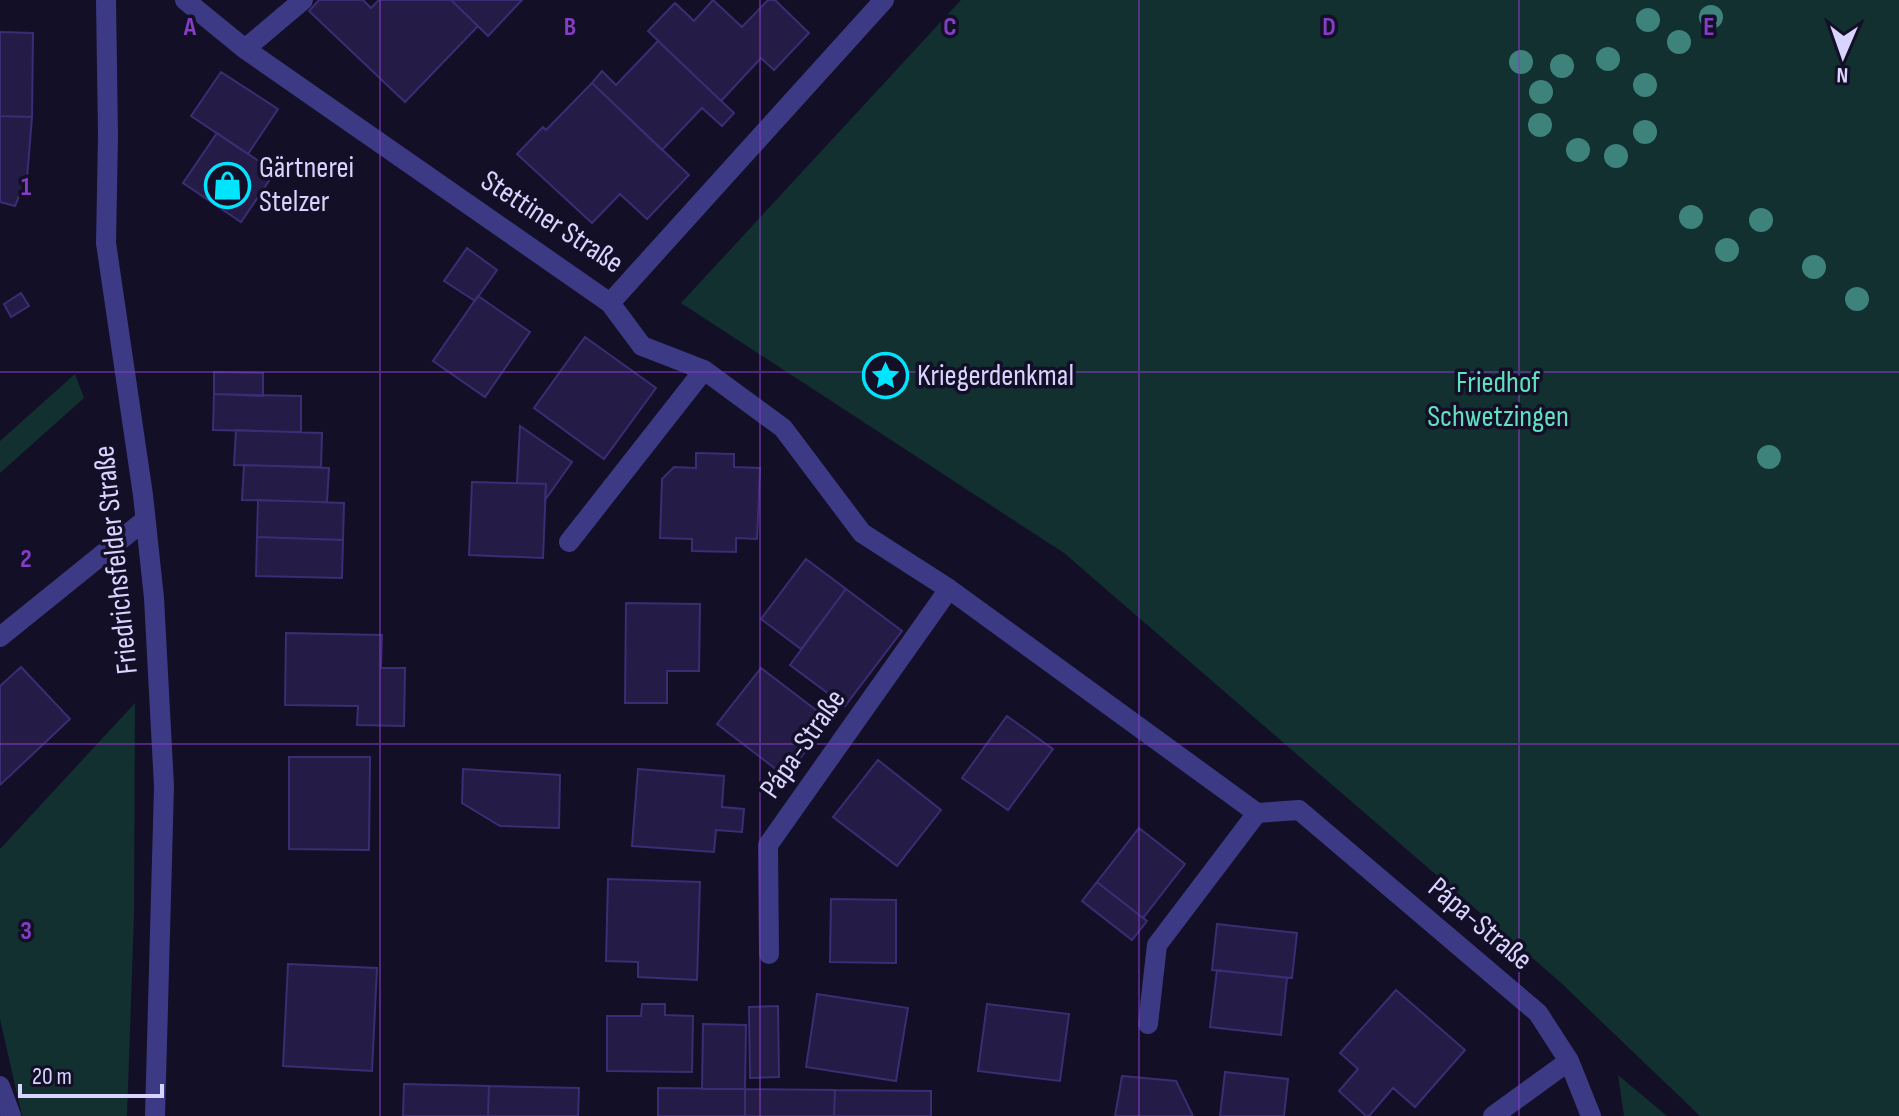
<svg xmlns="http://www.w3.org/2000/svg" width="1899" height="1116" font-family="'Sofia Sans Condensed',sans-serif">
<rect width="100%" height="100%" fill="#130f26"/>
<!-- green -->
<path fill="#12302f" d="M961 0H1899V1116H1700L1559 981 1064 553 681 303Z
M75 374 84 398 0 473V441Z
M135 703 134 916 127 1116H22L0 1019V849Z
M1618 1075 1667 1116H1624Z"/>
<!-- building -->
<path fill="#241b47" stroke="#3b2d73" stroke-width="2" d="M319 0H363L371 8 379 0H451L478 26 405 102 309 11Z
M451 0H522L488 36Z
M713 0 742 27 768 0H775L809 33 774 70 761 58 721 101 648 31 675 3 694 21Z
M0 32 33 33 32 117 0 116Z
M658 41 734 113 722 126 702 108 662 150 592 83 602 71 616 85Z
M221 72 278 109 248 154 191 116Z
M592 83 689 175 647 219 620 194 592 223 517 154 543 127 546 130Z
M0 116 32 117 27 178 15 206 0 202Z
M217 133 275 172 241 222 183 183Z
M467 248 497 270 475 301 444 281Z
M21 293 29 306 11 317 4 304Z
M478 296 530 332 485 397 433 361Z
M585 337 656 388 604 459 534 408Z
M214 372 263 373V396L214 394Z
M214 394 301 396V432L213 430Z
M520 426 572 462 545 500 546 484 517 483Z
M236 430 322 433 321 467 234 465Z
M696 453 734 454V467L760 468 757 539 736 538V552L692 551V539L660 538 662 479 674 467 696 468Z
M244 465 329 468 327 502 242 500Z
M472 482 546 484 543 558 469 555Z
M258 500 344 503 343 540 257 537Z
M257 537 343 540 342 578 256 576Z
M806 559 846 589 801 649 761 619Z
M846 589 902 631 845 706 790 665Z
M626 603 700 604 699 671H667V703H625Z
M286 633 382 635 381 668H405L404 726 357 725 358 706 285 705Z
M21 667 70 719 0 785V686Z
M761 668 829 720 786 777 717 724Z
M1007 716 1053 749 1008 810 962 778Z
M289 757H370L369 850 289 849Z
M878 760 941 810 897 866 833 817Z
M463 769 560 775 559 828 500 826 462 803Z
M638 769 724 776 722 807 744 809 742 832 716 830 714 852 632 846Z
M1139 828 1185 864 1143 918 1097 882Z
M608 879 700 882 697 980 638 977V962L606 961Z
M1097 882 1147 921 1132 940 1082 901Z
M831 899 896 900V963L830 962Z
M1217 924 1297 933 1292 978 1212 970Z
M288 964 377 968 372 1071 283 1066Z
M1217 970 1287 978 1281 1035 1210 1027Z
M1396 990 1465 1050 1415 1107 1393 1088 1369 1116H1366L1339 1091 1358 1069 1340 1053Z
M817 994 908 1008 896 1081 806 1067Z
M642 1004H665V1015L693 1016 692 1072 607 1071V1016H641Z
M987 1004 1069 1014 1060 1081 978 1071Z
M778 1006 779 1077 750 1078 749 1007Z
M703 1024 746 1025 745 1089H702Z
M1225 1072 1288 1079 1284 1116H1220Z
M1122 1076 1176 1081 1193 1116H1115Z
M404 1084 489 1086 488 1116H403Z
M489 1086 579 1088 578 1116H488Z
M658 1088 745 1089V1116H658Z
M745 1089 835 1090 834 1116H745Z
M835 1090 931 1091V1116H834Z"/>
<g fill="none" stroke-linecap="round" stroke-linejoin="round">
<!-- service -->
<path stroke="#3d3a85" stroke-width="20" d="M0 637 145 520
M0 1086 11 1116"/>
<!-- minor -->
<path stroke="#3d3a85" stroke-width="20" d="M106 0 108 135 106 243 143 495 154 598 164 786 155 1116
M185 0 245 49 610 303 884 0
M245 49 303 0
M610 303 642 346 704 370 783 428 862 533 949 589 1257 813 1299 810 1538 1013 1569 1061 1591 1116
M569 542 704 370
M769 954 768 845 949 589
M1148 1024 1157 945 1257 813
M1493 1116 1569 1061"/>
</g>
<!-- trees -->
<g fill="#3d827b">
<circle cx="1711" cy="17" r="12"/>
<circle cx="1648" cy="20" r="12"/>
<circle cx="1679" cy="42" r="12"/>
<circle cx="1608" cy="59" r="12"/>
<circle cx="1521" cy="62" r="12"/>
<circle cx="1562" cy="66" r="12"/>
<circle cx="1645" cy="85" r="12"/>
<circle cx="1541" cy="92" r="12"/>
<circle cx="1540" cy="125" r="12"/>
<circle cx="1645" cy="132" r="12"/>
<circle cx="1578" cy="150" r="12"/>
<circle cx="1616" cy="156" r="12"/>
<circle cx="1691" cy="217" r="12"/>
<circle cx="1761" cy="220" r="12"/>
<circle cx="1727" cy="250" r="12"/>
<circle cx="1814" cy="267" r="12"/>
<circle cx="1857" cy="299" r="12"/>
<circle cx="1769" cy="457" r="12"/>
</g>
<!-- grid -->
<path fill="none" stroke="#843dc5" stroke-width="2" stroke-opacity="0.55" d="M380 0V1116M760 0V1116M1139 0V1116M1519 0V1116M0 372H1899M0 744H1899"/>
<!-- icons -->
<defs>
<symbol id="shop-ring" viewBox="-11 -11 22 22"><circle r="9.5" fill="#130f26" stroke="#00e5ff" stroke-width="1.5"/><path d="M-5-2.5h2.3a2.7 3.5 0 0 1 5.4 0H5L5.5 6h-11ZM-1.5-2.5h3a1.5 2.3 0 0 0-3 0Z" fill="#00e5ff"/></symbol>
<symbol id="sight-ring" viewBox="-11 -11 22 22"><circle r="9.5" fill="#130f26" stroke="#00e5ff" stroke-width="1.5"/><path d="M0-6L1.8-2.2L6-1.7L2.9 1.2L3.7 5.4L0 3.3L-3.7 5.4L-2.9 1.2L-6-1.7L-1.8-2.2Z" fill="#00e5ff"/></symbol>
</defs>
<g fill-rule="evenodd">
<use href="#shop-ring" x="202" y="160" width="51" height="51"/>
<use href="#sight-ring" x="860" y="350" width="51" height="51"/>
</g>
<g text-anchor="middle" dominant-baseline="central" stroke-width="7" stroke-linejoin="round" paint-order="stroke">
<!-- poi labels -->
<g font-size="30" fill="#d9d4ff" stroke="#130f26" text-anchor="start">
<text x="259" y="168">Gärtnerei<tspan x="259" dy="34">Stelzer</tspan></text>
<text x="917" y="376">Kriegerdenkmal</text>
</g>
<!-- street labels -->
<g font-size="30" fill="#d9d4ff" stroke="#130f26">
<text transform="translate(552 222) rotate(33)">Stettiner Straße</text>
<text transform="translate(116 560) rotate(-96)">Friedrichsfelder Straße</text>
<text transform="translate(803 744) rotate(-55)">Pápa-Straße</text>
<text transform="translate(1480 924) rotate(40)">Pápa-Straße</text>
</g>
<!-- park labels -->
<g font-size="30" fill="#5fe0c0" stroke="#130f26">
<text x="1498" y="383">Friedhof<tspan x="1498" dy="34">Schwetzingen</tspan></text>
</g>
</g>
<g font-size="26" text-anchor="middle" font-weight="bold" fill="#843dc5" stroke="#130f26" stroke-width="7" stroke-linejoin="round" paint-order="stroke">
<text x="190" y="35">A</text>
<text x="570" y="35">B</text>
<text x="950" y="35">C</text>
<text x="1329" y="35">D</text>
<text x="1709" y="35">E</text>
<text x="26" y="195">1</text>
<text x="26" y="567">2</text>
<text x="26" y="939">3</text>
</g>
<!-- north arrow -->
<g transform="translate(1843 56) rotate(182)" stroke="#130f26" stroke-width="6" paint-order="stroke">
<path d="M0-6L14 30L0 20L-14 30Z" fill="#d9d4ff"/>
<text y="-12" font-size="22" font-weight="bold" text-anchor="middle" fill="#d9d4ff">N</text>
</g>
<!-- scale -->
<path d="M20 1084v12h142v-12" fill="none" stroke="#d9d4ff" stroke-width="4"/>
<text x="32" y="1084" font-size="24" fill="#d9d4ff" stroke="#130f26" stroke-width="6" paint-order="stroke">20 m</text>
</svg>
